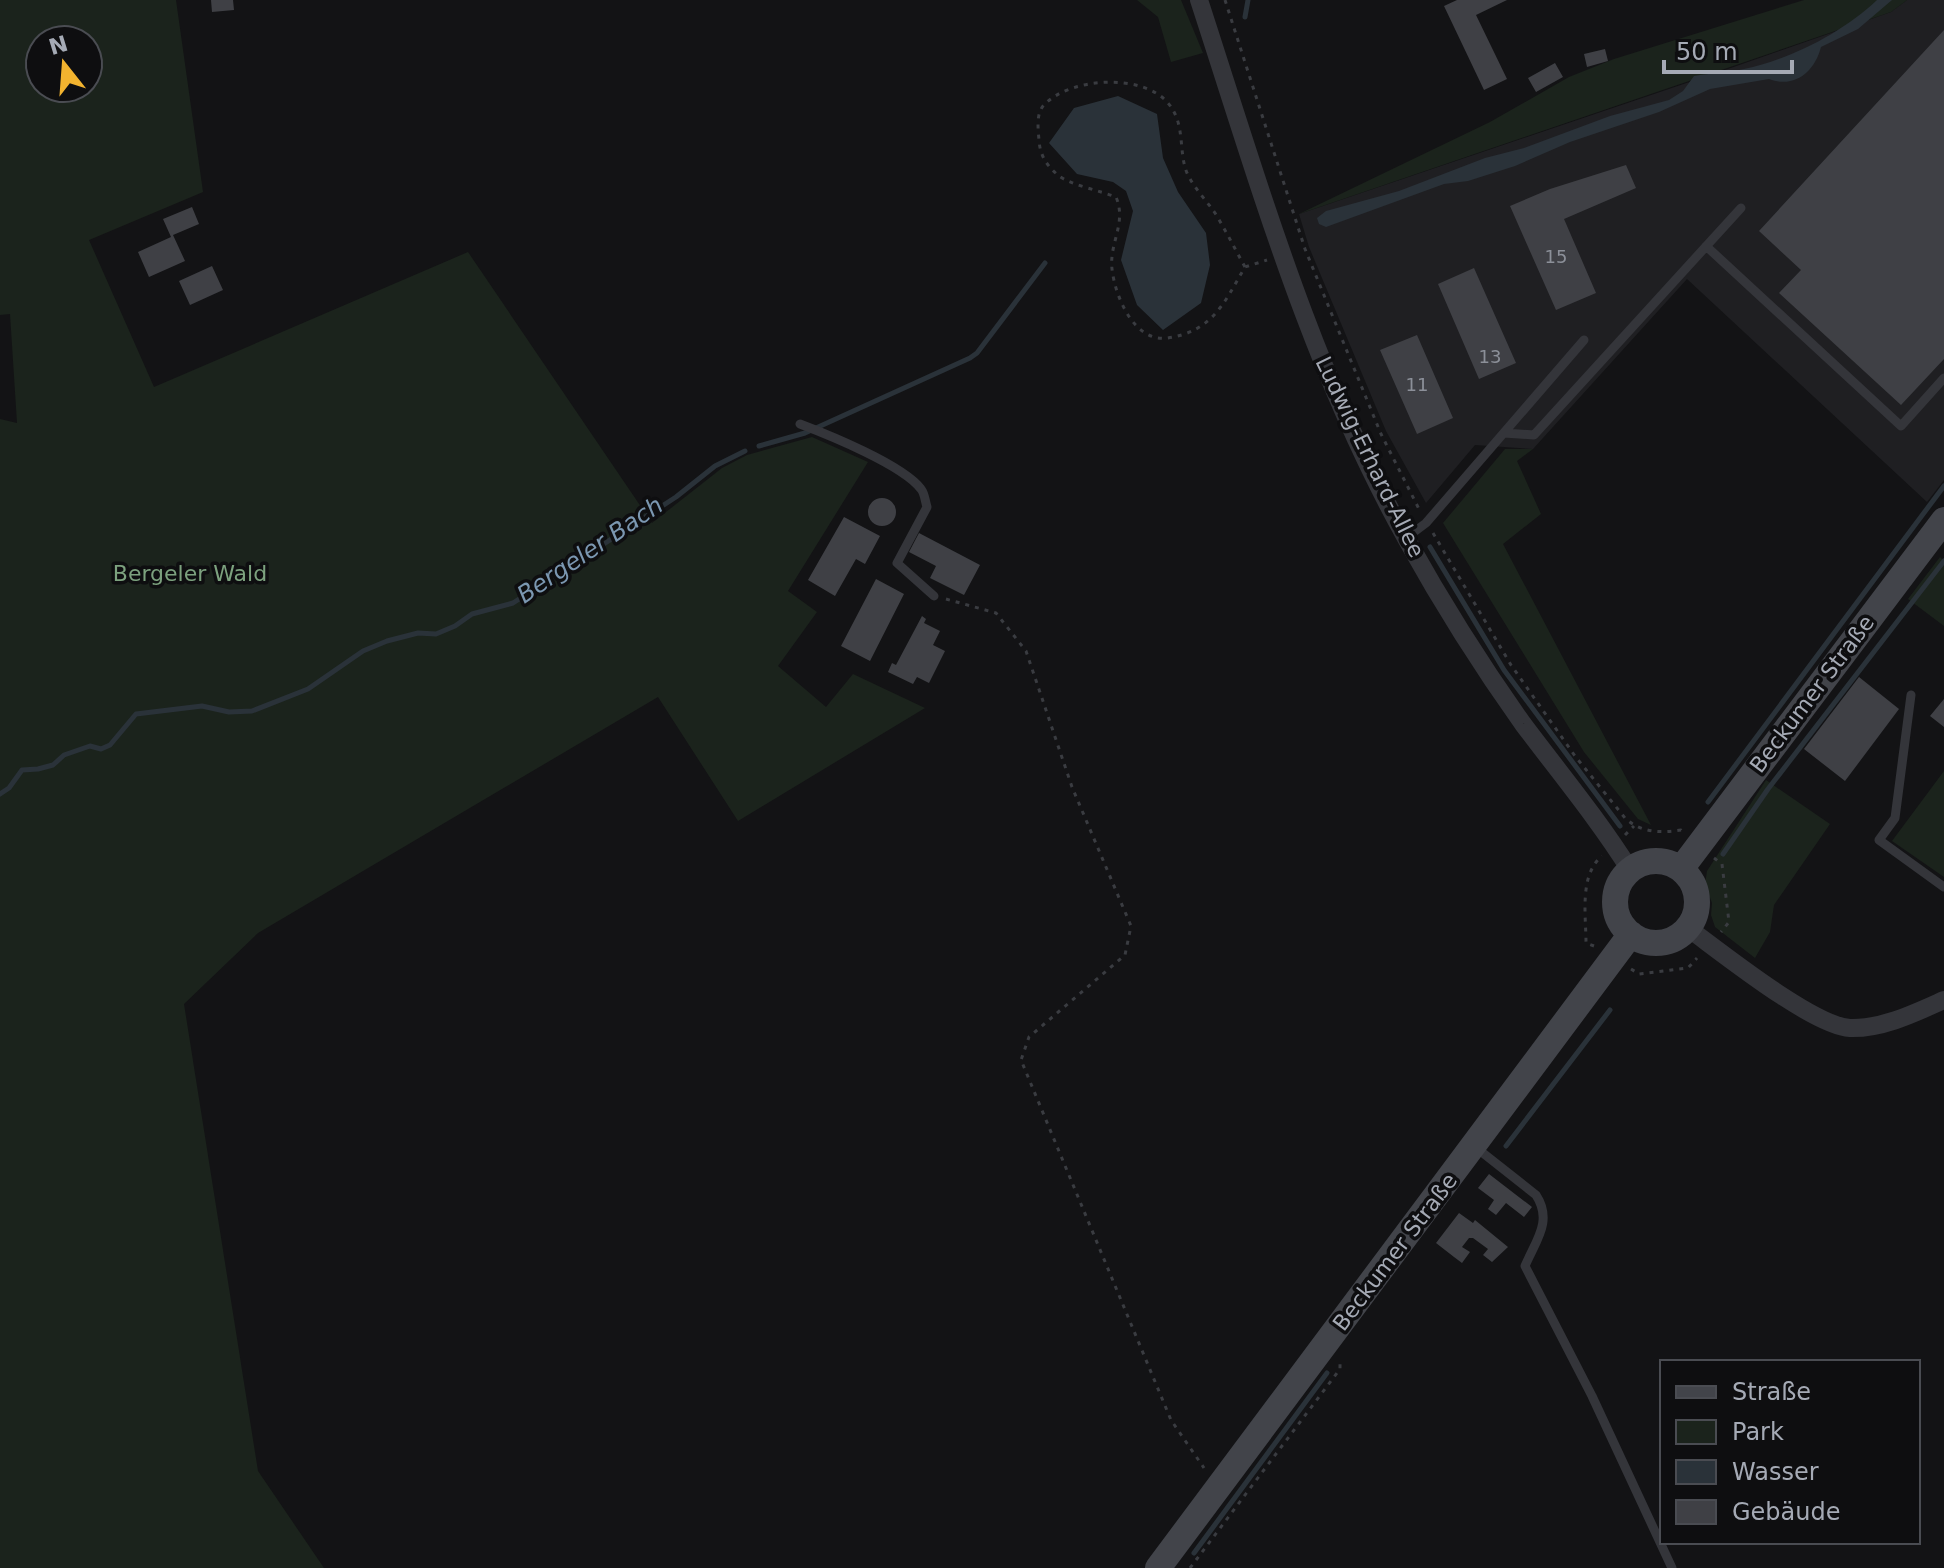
<svg xmlns="http://www.w3.org/2000/svg" width="1944" height="1568" font-family="'DejaVu Sans',sans-serif">
<rect width="100%" height="100%" fill="#131315"/>
<!-- built -->
<path fill="#1f1f22" d="M1907 0H1944V480L1927 502 1687 279 1533 449 1475 445 1426 503 1386 431 1309 247 1299 214 1728 69 1891 12Z"/>
<!-- green -->
<path fill="#1b231c" fill-rule="evenodd" d="M0 0H176L203 192 89 240 154 387 468 252 652 523 722 468 747 455 812 437 868 462 788 591 817 612 778 666 826 707 853 674 925 708 738 821 658 697 258 933 184 1004 258 1471 324 1568H0V419L17 423 10 314 0 315ZM40 40H88V88H40Z
M1137 0H1181L1203 53 1171 62 1158 17Z
M1804 0H1907L1891 12 1299 214 1490 122 1569 77 1614 59Z
M1505 449H1533L1517 461 1541 514 1503 544 1651 825 1638 819 1584 752 1443 523Z
M1940 557 1944 561V626L1908 599Z
M1944 771V877L1892 841Z
M1766 780 1830 824 1774 905 1770 932 1755 958 1715 927 1711 915 1712 903 1705 884 1707 871Z"/>
<!-- water -->
<path fill="#2a3239" d="M1877 0H1892L1858 29 1821 47C1815 71 1795 89 1769 79L1710 89 1659 112 1570 142 1515 166 1468 181 1444 184 1326 227 1319 224 1317 218 1326 211 1399 191 1485 158 1524 148 1610 116 1669 100 1683 91 1694 76C1710 73 1728 73 1744 69 1791 59 1842 33 1877 0Z
M1118 96 1157 114 1163 158 1178 192 1206 233 1210 265 1201 303 1163 330 1137 305 1121 260 1133 211 1126 191 1113 182 1077 174 1049 143 1074 108Z"/>
<g fill="none" stroke-linecap="round" stroke-linejoin="round">
<!-- stream -->
<path stroke="#2a3239" stroke-width="5" d="M1245 17 1248 0
M759 446 805 433 970 358 977 353 1045 263
M1430 547 1504 670 1620 826
M0 794 9 788 22 770 38 769 53 765 64 755 90 746 101 749 110 745 136 714 202 706 229 712 252 711 308 689 363 651 387 641 418 633 436 634 455 626 472 614 513 603 676 497 715 466 745 451
M1708 802 1944 486
M1723 854 1768 789 1944 561
M1506 1146 1610 1010
M1194 1553 1327 1373"/>
</g>
<!-- building -->
<path fill="#3f4045" d="M211 0H233L234 10 212 12Z
M1457 0H1507L1476 15 1507 79 1484 90 1444 6Z
M1944 30V359L1901 405 1779 293 1801 270 1759 231Z
M1605 49 1608 61 1587 67 1584 54Z
M1555 63 1563 77 1536 92 1528 78Z
M1626 165 1636 188 1564 219 1596 293 1556 310 1510 206 1550 189Z
M192 207 199 224 173 235 185 261 149 277 138 252 171 237 163 219Z
M212 266 223 290 190 305 179 281Z
M1474 268 1516 363 1479 379 1438 284Z
M1417 335 1453 418 1417 434 1380 350Z
M868 512a14 14 0 1 1 28 0a14 14 0 1 1-28 0Z
M844 517 880 536 865 564 856 559 835 596 808 580Z
M919 533 980 565 964 595 930 578 936 566 909 552Z
M876 579 904 594 870 661 841 646Z
M922 616 926 619 924 623 940 631 933 645 945 651 929 683 917 677 913 684 888 672 892 663 896 665Z
M1859 677 1899 709 1845 781 1804 749Z
M1944 699V727L1930 716Z
M1489 1174 1532 1207 1524 1217 1506 1203 1496 1215 1488 1209 1494 1200 1478 1188Z
M1459 1213 1473 1223 1475 1220 1508 1247 1492 1262 1483 1255 1488 1249 1473 1238H1469L1462 1247 1470 1252 1462 1263 1454 1257 1436 1243Z"/>
<g fill="none" stroke-linecap="round" stroke-linejoin="round">
<!-- path -->
<path stroke="#3a3c41" stroke-width="3" stroke-dasharray="4 6" stroke-linecap="butt" d="M1225 0 1305 249 1381 434 1419 509
M1245 267C1235 249 1226 231 1215 213 1206 200 1194 188 1187 173 1178 151 1186 124 1168 103 1143 73 1070 77 1044 105 1036 113 1038 129 1039 140 1040 156 1047 166 1059 176 1071 185 1101 191 1116 197 1127 223 1109 243 1112 269 1115 296 1134 343 1168 338 1213 331 1224 303 1245 267L1267 260
M1433 533 1511 665 1575 756 1625 818C1641 833 1661 833 1681 830L1684 833
M946 599 996 613 1026 651 1072 787 1131 926 1125 955 1029 1037 1021 1060 1171 1420 1204 1468
M1625 835 1634 826
M1714 858 1722 864 1729 922 1721 932
M1594 946 1586 943C1586 915 1579 875 1602 856
M1631 969 1639 974 1688 968 1697 958
M1190 1568 1340 1369V1360"/>
<!-- service -->
<path stroke="#34353a" stroke-width="9" d="M1706 246 1901 426 1944 378
M800 424C829 435 903 465 921 489 925 494 925 501 927 507L897 563 934 596
M1504 433 1534 435 1741 208
M1406 538 1426 523 1584 340
M1911 695 1895 818 1879 840 1944 887
M1474 1146 1536 1195C1553 1221 1536 1240 1525 1266L1592 1396 1672 1568"/>
<!-- minor -->
<path stroke="#34353a" stroke-width="18" d="M1199 0C1259 184 1312 371 1407 540 1442 603 1481 665 1523 724 1559 772 1598 819 1630 870
M1688 928C1721 952 1813 1026 1850 1028 1882 1029 1915 1013 1944 1000"/>
<!-- secondary -->
<path stroke="#42444a" stroke-width="26" d="M1615 902a41 41 0 1 1 82 0a41 41 0 1 1-82 0Z
M1681 869 1944 520
M1158 1568 1631 934"/>
</g>
<g text-anchor="middle" dominant-baseline="central" stroke-width="7" stroke-linejoin="round" paint-order="stroke">
<!-- number labels -->
<g font-size="18" fill="#8c9099">
<text x="1556" y="256">15</text>
<text x="1490" y="356">13</text>
<text x="1417" y="384">11</text>
</g>
<!-- street labels -->
<g font-size="22" fill="#a5aab5" stroke="#0e0e10">
<text transform="translate(1370 457) rotate(64)">Ludwig-Erhard-Allee</text>
<text transform="translate(1812 694) rotate(-53)">Beckumer Straße</text>
<text transform="translate(1395 1252) rotate(-53)">Beckumer Straße</text>
</g>
<!-- park labels -->
<g font-size="22" fill="#7ca17e" stroke="#0e0e10">
<text x="190" y="573">Bergeler Wald</text>
</g>
<!-- water labels -->
<g font-size="24" font-style="italic" fill="#7b97b1" stroke="#0e0e10">
<text transform="translate(590 550) rotate(-34)">Bergeler Bach</text>
</g>
</g>
<!-- legend -->
<rect x="1660" y="1360" width="260" height="184" fill="#0e0e10" stroke="#4a4c52" stroke-width="2"/>
<rect x="1676" y="1386" width="40" height="12" fill="#42444a" stroke="#4a4c52" stroke-width="2"/>
<text x="1732" y="1400" font-size="24" fill="#a5aab5">Straße</text>
<rect x="1676" y="1420" width="40" height="24" fill="#1b231c" stroke="#4a4c52" stroke-width="2"/>
<text x="1732" y="1440" font-size="24" fill="#a5aab5">Park</text>
<rect x="1676" y="1460" width="40" height="24" fill="#2a3239" stroke="#4a4c52" stroke-width="2"/>
<text x="1732" y="1480" font-size="24" fill="#a5aab5">Wasser</text>
<rect x="1676" y="1500" width="40" height="24" fill="#3f4045" stroke="#4a4c52" stroke-width="2"/>
<text x="1732" y="1520" font-size="24" fill="#a5aab5">Gebäude</text>
<!-- north arrow -->
<g transform="translate(64 64) rotate(343)"><circle r="38" fill="#0e0e10" stroke="#4a4c52" stroke-width="2"/>
<path d="M0-6L14 30L0 20L-14 30Z" fill="#f2b32f"/>
<text y="-12" font-size="22" font-weight="bold" text-anchor="middle" fill="#a5aab5">N</text>
</g>
<!-- scale -->
<path d="M1664 60v12h128v-12" fill="none" stroke="#a5aab5" stroke-width="4"/>
<text x="1676" y="60" font-size="24" fill="#a5aab5" stroke="#0e0e10" stroke-width="6" paint-order="stroke">50 m</text>
</svg>
